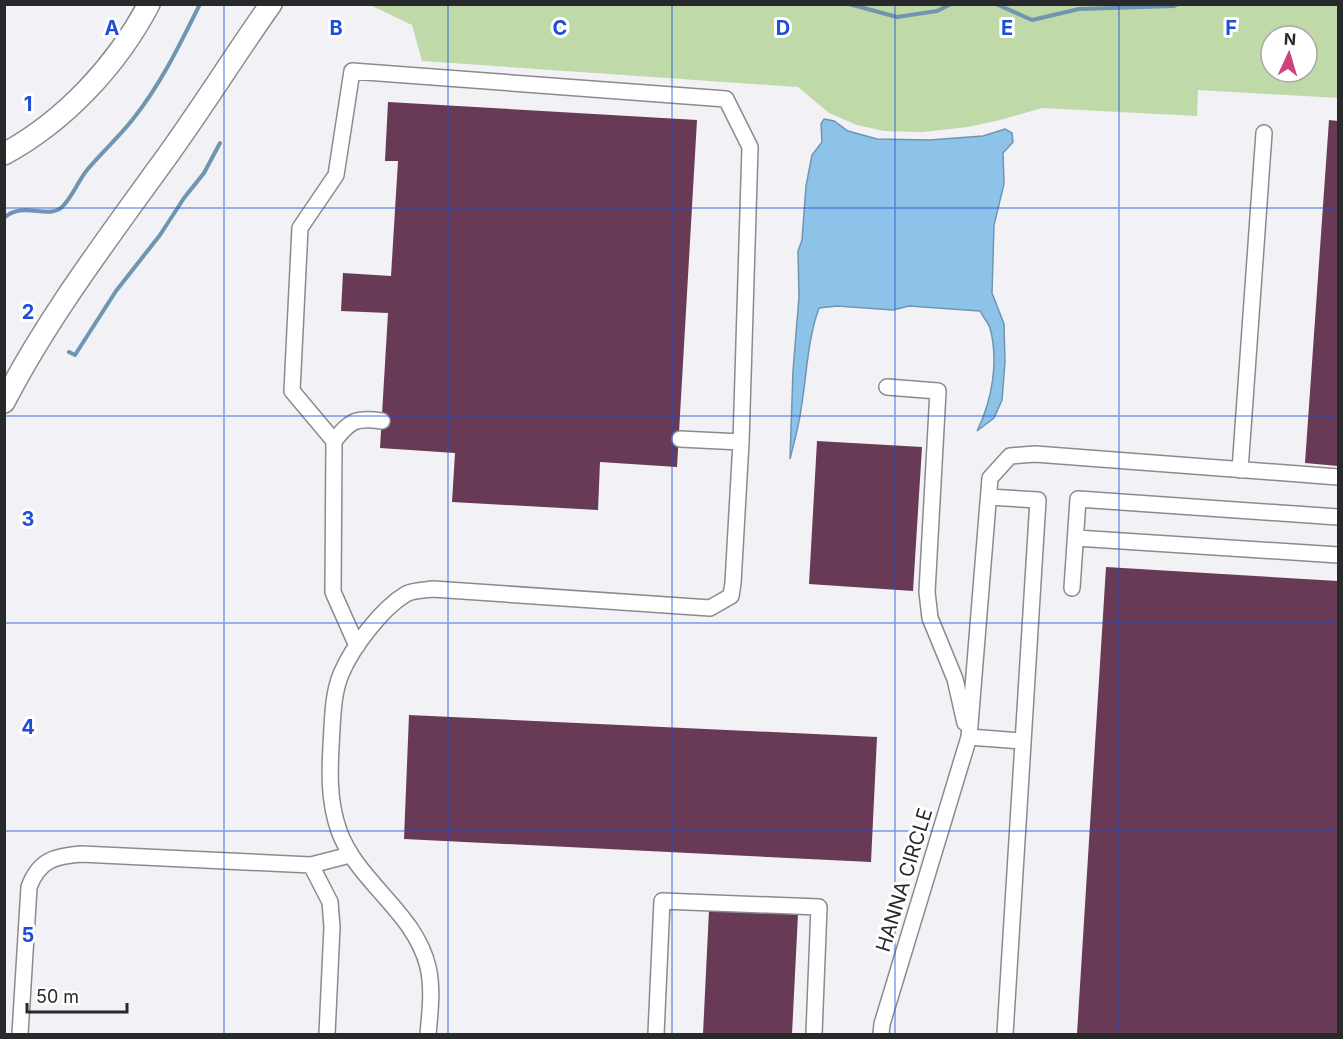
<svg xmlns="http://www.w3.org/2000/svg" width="1343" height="1039" font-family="Inter,sans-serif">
<rect width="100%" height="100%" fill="#f1f1f6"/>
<!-- green -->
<path fill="#bfd9a8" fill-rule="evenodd" d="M370 5H1338V98L1198 90 1197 116 1042 108 1000 120 968 127 922 132 884 131 857 125 829 113 798 87 422 61 412 25ZM1271 36H1307V72H1271Z"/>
<!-- water -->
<path fill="#8ec3e9" stroke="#6f95b0" stroke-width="1.5" d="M824 119 834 121 848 131 877 139 929 140 983 136 1005 129 1012 133 1013 142 1003 153 1004 184 994 225 992 293 1004 324 1005 362 1002 400 994 418 977 431C992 401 999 361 990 328 988 322 983 317 980 311L909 306 893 310 837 306 819 308C807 341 807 375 801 409 799 426 794 442 790 459L793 371 799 297 798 251 802 240 806 186 812 155 822 142 821 124Z"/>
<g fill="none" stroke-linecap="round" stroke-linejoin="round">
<!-- stream -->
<path stroke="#6f95b0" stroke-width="4" d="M849 4 897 17 937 11 951 4
M996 4 1032 20 1079 9 1174 6 1178 4
M4 218C23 201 46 219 61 208 72 198 78 181 87 170 102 152 119 137 133 119 161 84 180 44 200 4
M69 352 75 355 116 291 160 235 184 198 204 173 220 143"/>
</g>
<!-- building -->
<path fill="#693a55" d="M388 102 697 120 677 467 600 462 598 510 452 502 455 453 380 448 388 313 341 311 343 273 391 276 398 161H385Z
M1329 120 1338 121V466L1305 463Z
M817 441 922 447 913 591 809 584Z
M1106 567 1338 581V1034H1077Z
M409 715 877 737 871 862 404 839Z
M709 910 798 914 792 1034H703Z"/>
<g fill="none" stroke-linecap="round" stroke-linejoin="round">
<defs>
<path id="minor" d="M887 387 938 391 927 592 930 618 955 679 965 723
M680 439 741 442
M334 441 292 391 300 228 336 175 352 71 726 99 750 147 741 442 733 583 731 596 710 608 433 589C425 590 413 590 406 594 381 609 352 648 341 674 334 691 333 710 332 728 330 764 327 797 339 831 358 883 415 912 428 967 433 989 430 1012 428 1034
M1240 470 1264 133
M989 497 1038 500 1005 1034
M1076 538 1338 555
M1072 588 1078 499 1338 517
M357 646 333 592 334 441C350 421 355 417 382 421
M969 737 1022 741
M311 865 330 902 332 927 327 1034
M20 1034 29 887C39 860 55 856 81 854L311 865 350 855
M656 1034 662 901 819 907 814 1034
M881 1034 882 1024 969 737 990 478 1010 456 1035 454 1338 477"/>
<path id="highway" d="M4 154C65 121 117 65 149 4
M4 402C47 319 103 245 157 170 197 116 232 59 271 4"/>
</defs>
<!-- minor casing -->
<use href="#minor" stroke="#8b8b8f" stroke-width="18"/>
<!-- highway casing -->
<use href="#highway" stroke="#8b8b8f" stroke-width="24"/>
<!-- minor -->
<use href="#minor" stroke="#fff" stroke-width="15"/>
<!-- highway -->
<use href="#highway" stroke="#fff" stroke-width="21"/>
</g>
<!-- grid -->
<path fill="none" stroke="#1d4ed8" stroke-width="1.5" stroke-opacity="0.55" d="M224 4V1034M448 4V1034M672 4V1034M895 4V1034M1119 4V1034M4 208H1338M4 416H1338M4 623H1338M4 831H1338"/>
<g text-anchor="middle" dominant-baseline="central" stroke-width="6" stroke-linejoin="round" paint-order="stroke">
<!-- street labels -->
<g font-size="20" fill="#28292a" stroke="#fff">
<text transform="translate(904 880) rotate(-73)">HANNA CIRCLE</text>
</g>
</g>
<g font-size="20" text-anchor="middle" font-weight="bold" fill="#1d4ed8" stroke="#fff" stroke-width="6" stroke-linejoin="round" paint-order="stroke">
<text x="112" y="35">A</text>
<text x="336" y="35">B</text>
<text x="560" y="35">C</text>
<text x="783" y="35">D</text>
<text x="1007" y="35">E</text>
<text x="1231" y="35">F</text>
<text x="28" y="111">1</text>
<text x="28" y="319">2</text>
<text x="28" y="526">3</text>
<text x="28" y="734">4</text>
<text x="28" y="942">5</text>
</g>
<!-- border -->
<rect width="1343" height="1039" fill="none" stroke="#28292a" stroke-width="12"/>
<!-- north arrow -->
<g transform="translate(1289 54) rotate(4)"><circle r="28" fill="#ffffff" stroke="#a9a9aa" stroke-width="1.5"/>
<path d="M0-4.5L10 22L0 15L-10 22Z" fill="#ce437a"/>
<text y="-9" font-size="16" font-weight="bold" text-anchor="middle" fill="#28292a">N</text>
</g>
<!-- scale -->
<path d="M27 1003v9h100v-9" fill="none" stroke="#28292a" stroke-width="3"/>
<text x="36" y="1003" font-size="18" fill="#28292a" stroke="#ffffff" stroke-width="4.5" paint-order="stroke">50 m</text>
</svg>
